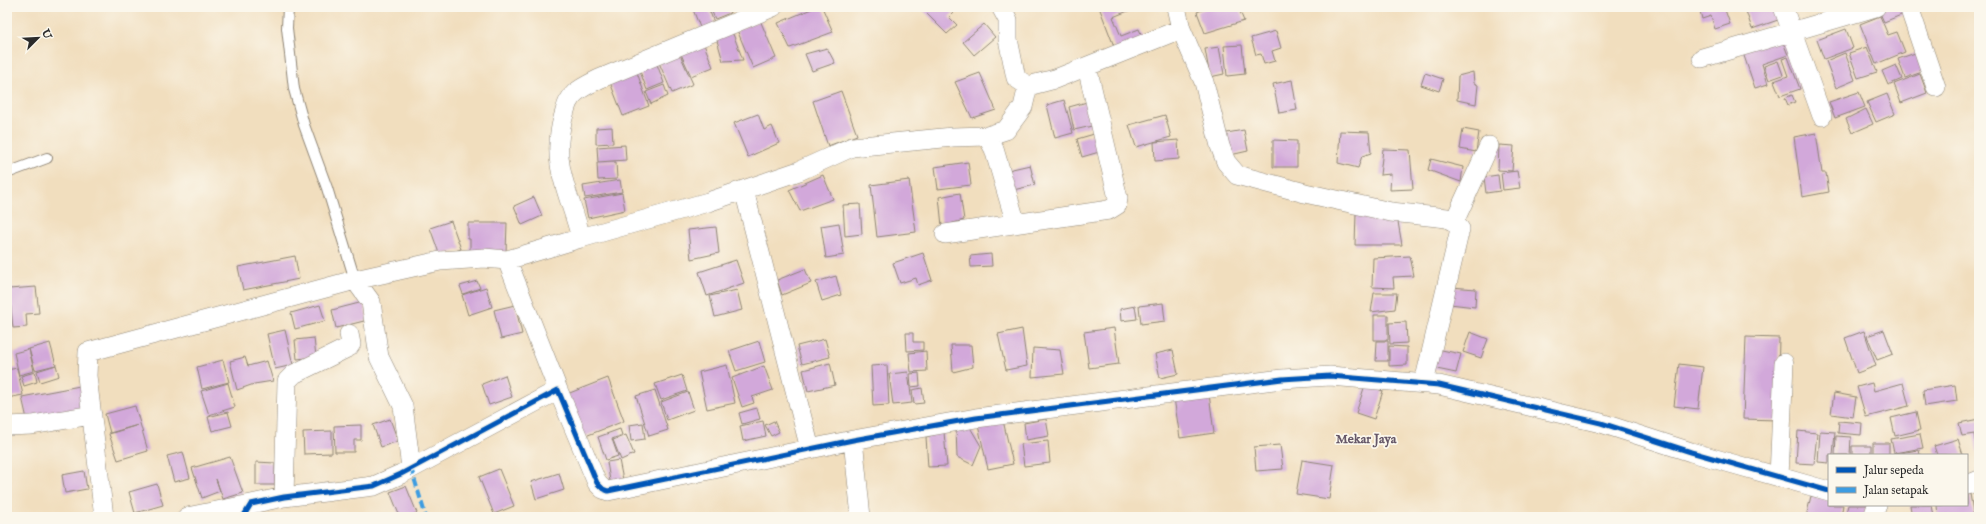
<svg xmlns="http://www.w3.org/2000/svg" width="1986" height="524" font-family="'IM FELL English',serif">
<rect width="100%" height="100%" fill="#fbf7ec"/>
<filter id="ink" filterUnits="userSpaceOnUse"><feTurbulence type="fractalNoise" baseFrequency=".025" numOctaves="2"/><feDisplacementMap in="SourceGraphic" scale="8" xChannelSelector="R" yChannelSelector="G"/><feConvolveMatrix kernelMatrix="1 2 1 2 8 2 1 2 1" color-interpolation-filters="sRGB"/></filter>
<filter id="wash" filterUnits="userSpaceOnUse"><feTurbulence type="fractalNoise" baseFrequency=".012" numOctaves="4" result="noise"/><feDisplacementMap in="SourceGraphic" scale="16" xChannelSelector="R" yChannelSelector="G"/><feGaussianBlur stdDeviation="0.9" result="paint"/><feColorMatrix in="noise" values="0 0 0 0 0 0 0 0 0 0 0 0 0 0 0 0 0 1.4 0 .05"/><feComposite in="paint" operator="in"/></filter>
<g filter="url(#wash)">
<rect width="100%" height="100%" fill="#f1debe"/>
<g id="blocks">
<!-- building -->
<path fill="#d2a8da" d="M692 7H708L715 25 701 30Z
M710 7H728L730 13 715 19Z
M816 7H822L833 32 790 48 778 23Z
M924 7H959L949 17 957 25 947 34 922 9Z
M1099 7H1138L1113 17 1121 36 1139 29 1145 43 1117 54Z
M1209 7H1238L1244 21 1205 33 1197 12Z
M1699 7H1724L1730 24 1715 29 1711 16 1702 19Z
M1774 7 1778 20 1752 29 1745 8Z
M1890 7H1904L1906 13 1884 22 1879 11Z
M1973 7H1979V11L1976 13Z
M1880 16 1888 35 1897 32 1905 52 1876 64 1860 24Z
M760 20 776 58 753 68 737 30Z
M984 24 995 37 974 55 963 42Z
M1846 29 1853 48 1824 59 1817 40Z
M1276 31 1281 48 1272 51 1275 61 1264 64 1261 54 1256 55 1251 38Z
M733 34 743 60 723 61 716 37Z
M1781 37 1788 55 1762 64 1768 84 1755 88 1742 50Z
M703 42 713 67 691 76 680 52Z
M1242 45 1245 74 1227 76 1224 46Z
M1219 47 1224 74 1210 77 1205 49Z
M1867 47 1877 72 1858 78 1849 53Z
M827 48 835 63 812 71 805 54Z
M678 50 693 84 672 93 657 58Z
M1918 52 1925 71 1905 78 1898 59Z
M1845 53 1855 80 1836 88 1826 61Z
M1788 57 1800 89 1780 96 1774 81 1788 76 1782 59Z
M655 59 664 83 647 90 638 66Z
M1778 61 1783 75 1769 80 1764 66Z
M1896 65 1902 79 1888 85 1882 71Z
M635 67 649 106 623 116 608 77Z
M1473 72 1474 83 1478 85 1476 104 1457 100 1458 76Z
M980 73 996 110 972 118 955 82Z
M1425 73 1443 79 1439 91 1421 85Z
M1920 74 1927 93 1901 103 1894 84Z
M1292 80 1297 110 1279 113 1273 84Z
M664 85 668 96 651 104 646 92Z
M841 91 857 135 828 146 813 101Z
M1859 92 1865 107 1835 118 1829 102Z
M1887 94 1895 114 1876 122 1867 102Z
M1792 95 1795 102 1788 105 1785 98Z
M1064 100 1073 133 1055 138 1047 105Z
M1087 102 1092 126 1074 130 1069 107Z
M1866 109 1873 124 1852 133 1846 119Z
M758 114 764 130 772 126 779 143 748 157 734 123Z
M1165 115 1171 137 1136 147 1129 125Z
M612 127 613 143 596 144V128Z
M1463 129 1479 132 1476 152 1460 149Z
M1244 130 1248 151 1226 156 1221 134Z
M1340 131 1369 132 1371 153 1362 156 1358 168 1338 163Z
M1101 132 1106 150 1082 157 1077 139Z
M1816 133 1822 173H1826L1829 192 1802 197 1794 137Z
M1178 140 1179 159 1155 161 1154 142Z
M1273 140 1297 141V167H1273Z
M625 145 626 160 598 162 597 147Z
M1499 145 1514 146 1512 171 1498 170Z
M1383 149 1410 150 1413 189 1390 190 1391 174 1380 175Z
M1431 159 1463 167 1461 182 1428 170Z
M616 162 617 179 598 180 597 163Z
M968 162 971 185 938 189 935 167Z
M1030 165 1035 185 1013 190 1008 170Z
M1517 171 1520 188 1503 190 1501 173Z
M823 175 833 199 800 211 789 190Z
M1498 175 1500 191 1486 193 1484 177Z
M620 180 622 192 585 198 583 186Z
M909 180 916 232 877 237 871 185Z
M622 193 625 210 588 218 584 200Z
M960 193 964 220 942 226 939 197Z
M534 197 542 216 522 225 514 206Z
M860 204 862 234 845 236 843 205Z
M1356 213 1397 216 1402 245H1355Z
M451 221 461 249 440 256 430 228Z
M468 223H507L506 252H470V239H468Z
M839 223 844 255 826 258 821 226Z
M716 227 719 253 691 259 688 230Z
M923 253 932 280 918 285 916 278 900 283 893 263Z
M991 254 992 266 971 267 970 256Z
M295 256 299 279 243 290 238 267Z
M1410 256 1414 276 1393 277 1394 288 1372 287 1373 258Z
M736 260 744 283 707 296 699 272Z
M805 269 811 283 782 295 777 280Z
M836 276 841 295 822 301 816 282Z
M477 281 480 288 463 294 460 286Z
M36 287 39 313 26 314 27 327 13 328 9 289Z
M486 287 492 307 468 315 462 295Z
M1451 287 1476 289 1475 307 1450 304Z
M737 290 742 310 715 317 710 296Z
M1374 293H1397L1395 309 1371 312Z
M363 302 368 320 336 328 332 310Z
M1163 303 1165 321 1141 324 1139 306Z
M320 305 325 321 295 329 291 313Z
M515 305 522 334 501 339 494 310Z
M1135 306 1137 319 1121 321 1120 309Z
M1374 315H1388V340H1374Z
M1406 322 1407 343 1390 344 1389 323Z
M1114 328 1119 364 1089 368 1084 332Z
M1022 329 1027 366 1006 370 998 334Z
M285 330 293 365 275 369 267 334Z
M1884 330 1893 354 1877 360 1867 336Z
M1864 331 1876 366 1857 373 1845 338Z
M1470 332 1488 339 1481 358 1463 352Z
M906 333H913V342H923V350L907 351Z
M1746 337 1779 338 1777 420 1743 419Z
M314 338 316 357 297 359 295 340Z
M825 339 830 357 802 364 797 346Z
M759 341 765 362 736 371 729 351Z
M1377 341H1388V361H1376Z
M50 343 56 365 35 370 29 349Z
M951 345H971L973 367 953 372Z
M1389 346 1407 347V365L1389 366Z
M1033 348 1060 350 1064 374 1032 377Z
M29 349 34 371 19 375 14 353Z
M1437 349 1461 354 1456 373 1432 368Z
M1173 350 1178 374 1160 378 1155 354Z
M926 351 927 371 911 372 909 353Z
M245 357 248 366 267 361 273 381 254 384 237 390 230 361Z
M223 360 229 382 202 389 197 367Z
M830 363 835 385 808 391 803 370Z
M1679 364 1703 367 1698 409 1674 406Z
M56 365 59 376 40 382 37 371Z
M727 365 735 403 707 409 699 372Z
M887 365 889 405 873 406 871 366Z
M764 366 773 390 752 397 754 403 742 407 732 378Z
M17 368 23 395 7 398V370Z
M35 372 37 382 24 386 21 376Z
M908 372 912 403 893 405 889 374Z
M919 373 920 386 911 387 910 374Z
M505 375 512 397 489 405 482 384Z
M682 375 687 391 661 400 655 384Z
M608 378 624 421 583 437 567 394Z
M228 383 235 407 209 415 201 391Z
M1872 383 1874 391 1903 383 1909 406 1866 417 1857 387Z
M85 385 89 407 27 419 22 397Z
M1365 385 1383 391 1374 419 1356 413Z
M1955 385 1957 401 1925 406 1923 390Z
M922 388 924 403 914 404 912 390Z
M655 390 668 430 649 436 636 396Z
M688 392 694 410 667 420 661 402Z
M1834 393 1856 397 1853 417 1831 414Z
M1209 394 1214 433 1180 438 1174 398Z
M135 406 148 451 118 460 109 434 138 425 110 433 105 414Z
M757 408 760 419 742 424 739 413Z
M228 412 232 426 212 431 208 417Z
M1916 412 1920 430 1895 436 1891 418Z
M1002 416 1013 464 988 469 977 421Z
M390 419 398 441 381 447 373 425Z
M1046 419 1049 436 1026 440 1024 423Z
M1979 419V456H1978L1974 434 1962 436 1959 423Z
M763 421 766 436 743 441 740 426Z
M774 421 779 432 771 436 765 425Z
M1839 421 1862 423 1861 435 1838 433Z
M643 423 645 439 631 441 629 425Z
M968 424 981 446 973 465 957 457 956 427Z
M361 425V440H354V452H335L334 426Z
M620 429 622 435 612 439 618 456 606 460 598 437Z
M332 431V453L304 454 303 432Z
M1798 431 1817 433 1814 464 1796 463Z
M1820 431 1835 432 1833 455H1829V463L1818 462Z
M944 432 947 466 928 467 926 437Z
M1920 434 1923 448 1894 453 1891 439Z
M626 435 634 454 621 460 613 440Z
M1836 436 1851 437 1850 455H1835Z
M1958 439 1963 455H1937L1934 446Z
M1048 441 1050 463 1024 466 1021 444Z
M1873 443H1889V455H1873Z
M1280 445 1283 469 1256 471 1254 447Z
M1852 446H1871V455H1852Z
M1919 450 1920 455H1894L1893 454Z
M183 452 190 478 174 482 167 456Z
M230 457 243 493 223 499 216 479 220 491 202 498 192 468Z
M619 460 624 485 611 487 607 462Z
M1302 460 1334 465 1329 499 1296 494Z
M256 462 275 463V485H256Z
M499 469 514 506 494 514 479 477Z
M84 471 87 489 65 493 62 475Z
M559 473 564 490 536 499 531 482Z
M157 484 163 505 135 513 129 492Z
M406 486 417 513 407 517H400L390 492Z
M1967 494H1970L1974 517H1938L1937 505H1967Z
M1811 496 1829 500V505H1843L1841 517H1806Z
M1848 505H1868L1864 517H1845Z
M1910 505H1932L1934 517H1912Z"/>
</g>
</g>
<g filter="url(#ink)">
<use href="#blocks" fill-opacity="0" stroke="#8e8474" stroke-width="1"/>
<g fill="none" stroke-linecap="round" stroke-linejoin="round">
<defs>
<path id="lane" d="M288 7 287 28 294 89 304 125 327 188 355 280
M7 173 47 158"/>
<path id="street" d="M1001 7 1008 20V39L1016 78 1028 86 1055 79 1181 29
M1176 7 1181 29 1204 82 1220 146 1226 162 1237 175 1305 193 1391 212 1447 218 1454 222 1460 229 1424 383
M1783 7 1822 116
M1909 7 1936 87
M1702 58 1876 7
M987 136 1006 130 1023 107 1028 86
M744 190 810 449
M1454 222 1489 146
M945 234 1109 210 1117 205 1118 198 1087 67
M581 238 708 202 799 171 852 147 953 137 987 136 994 149 1016 224
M507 260 558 390
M355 280 371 302 379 357 403 406 411 468
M7 426 32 425 92 415
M853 440 861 517
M1779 477 1784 363
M1967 485 1979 480
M284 497 287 381 294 374 349 347 351 344 349 334
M104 517 87 376 88 352 355 280 440 261 484 258 507 260 581 238C570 193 550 166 563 118 566 108 567 100 575 93 582 87 591 83 599 79L773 7
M187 517 251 504
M243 517 251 504 284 497 374 486 401 474 558 390 597 483 603 489 608 491 853 440 976 418 1282 379 1330 376 1439 385 1601 423 1691 452 1829 491
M1873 517 1877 505"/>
</defs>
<!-- lane casing -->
<use href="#lane" stroke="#8e8474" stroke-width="12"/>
<!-- street casing -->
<use href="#street" stroke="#8e8474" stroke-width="20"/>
<!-- lane -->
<use href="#lane" stroke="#fff" stroke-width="10"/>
<!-- street -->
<use href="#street" stroke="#fff" stroke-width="19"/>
<!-- quiet -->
<path stroke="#3d9ce1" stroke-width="4" stroke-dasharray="8 4" stroke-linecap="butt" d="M411 468 426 517"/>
<defs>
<path id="cycleway" d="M243 517 251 504 284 497 374 486 401 474 558 390 597 483 603 489 608 491 853 440 976 418 1282 379 1330 376 1439 385 1601 423 1691 452 1829 491"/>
</defs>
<!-- cycleway casing -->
<use href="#cycleway" stroke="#fbf7ec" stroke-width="8"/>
<!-- cycleway -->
<use href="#cycleway" stroke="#0057b8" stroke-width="5"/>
</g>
</g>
<g text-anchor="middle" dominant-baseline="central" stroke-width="3.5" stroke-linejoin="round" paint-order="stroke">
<!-- quarter labels -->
<g font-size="13" font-weight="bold" fill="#655768" stroke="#fbf7ec">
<text x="1366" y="439">Mekar Jaya</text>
</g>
</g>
<!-- margin -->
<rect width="1986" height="524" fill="none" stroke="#fbf7ec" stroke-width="24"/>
<!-- legend -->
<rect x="1828" y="454" width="140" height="52" fill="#fbf7ec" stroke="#a8a59f"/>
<rect x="1836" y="467" width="20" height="6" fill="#0057b8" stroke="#a8a59f"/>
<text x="1864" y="474" font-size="12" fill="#2b2b2b">Jalur sepeda</text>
<rect x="1836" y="487" width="20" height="6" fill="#3d9ce1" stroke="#a8a59f"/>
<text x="1864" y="494" font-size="12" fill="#2b2b2b">Jalan setapak</text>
<!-- north arrow -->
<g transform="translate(38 38) rotate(66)" stroke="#fbf7ec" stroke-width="3" paint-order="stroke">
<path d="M0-3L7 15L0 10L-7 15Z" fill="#2b2b2b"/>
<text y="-6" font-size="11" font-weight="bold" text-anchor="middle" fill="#2b2b2b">U</text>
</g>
</svg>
